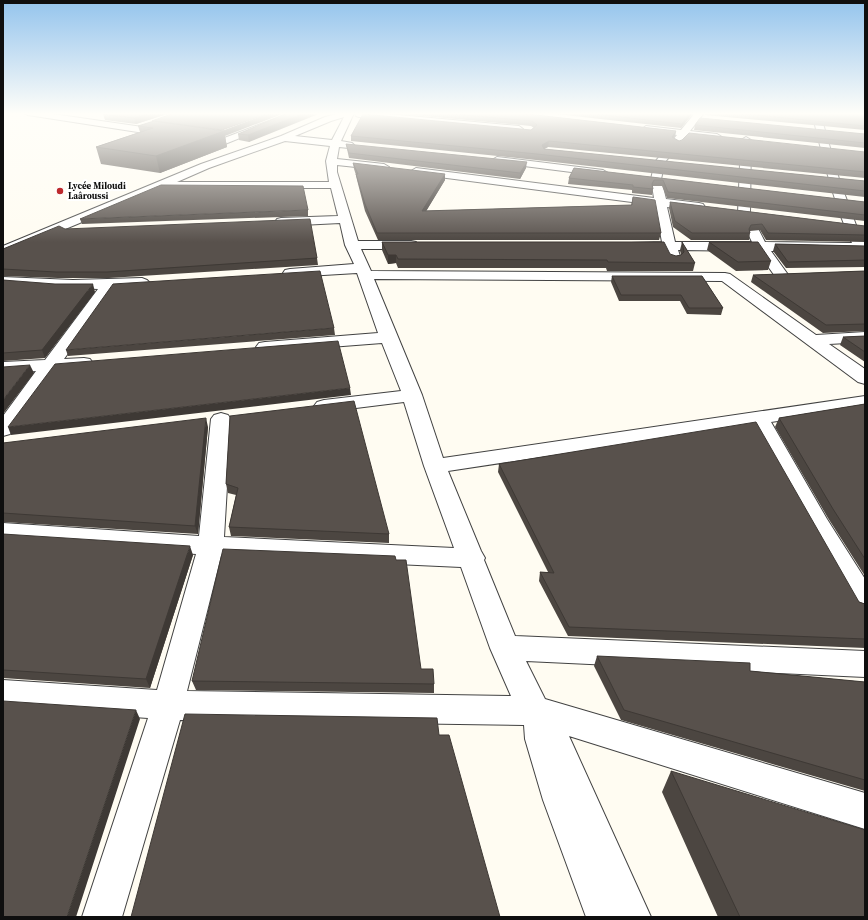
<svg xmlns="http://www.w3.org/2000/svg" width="868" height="920" font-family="'Source Serif 4',serif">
<rect width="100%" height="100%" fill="#fffcf2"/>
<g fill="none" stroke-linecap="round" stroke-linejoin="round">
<defs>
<path id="minor" d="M24 113H46L170 131 175 134 170 137 28 115Z
M290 113H302L225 144H219L217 142 219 140Z
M340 113H354L341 141 352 143 354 145 349 148 339 147 337 159 384 164 389 167 384 170 337 165V172L358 241H411L416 242 418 245 416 248 411 249H361L371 271 725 273 730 274 816 335 865 332V342L829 344 865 369V384L858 382 722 281 374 279 422 395 443 458 865 396V408L771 422 827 519 865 579V613L855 610 806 524 752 425 448 471 481 551 485 558 484 560 515 636 865 651V677L526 661 545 699 865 793V829L569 736 651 917H586L543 800 525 739 524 725 180 720 122 917H82L148 718 3 708V680L157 690 196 554 3 541V523L199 536 211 419 214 415 221 413 228 415 231 419 224 537 454 548 424 466 404 402 324 412 317 410 314 406 317 402 324 400 401 391 382 343 265 352 259 351 256 347 259 343 265 342 378 333 357 273 290 277 285 276 283 273 285 270 290 269 354 264 345 245 340 223 281 226 277 225 275 222 277 219 281 218 338 216 331 188H170L166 187 3 255V246L201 164 281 136 325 117ZM344 117 332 140 295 136 331 121ZM285 141 330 146 326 161 329 182H177L209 168ZM221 556 461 567 490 648 511 696 187 691Z
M355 113H377L519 126 523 129 519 132 359 117 356 116Z
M534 113H544L535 119 531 116Z
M695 113H704L690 131 717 134 722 137 717 140 686 136 665 162 661 179 666 199 699 203 703 204 705 207 703 210 699 211 667 207 675 242H752L738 213 741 140 746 137 751 140 750 213 765 242 852 243C833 202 823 157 812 113H820L839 179 856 225 865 242V255L858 254 856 251H771L789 276 787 279 782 280 777 279 757 251 678 250 681 259 679 262 674 263 669 262 664 250 631 249 629 246 631 243 662 242 655 205 416 174 411 171 416 168 654 198 651 179 655 162 677 135 646 132 642 129 646 126 681 130Z
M497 157 603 170 608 173 603 176 493 162 492 160Z
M3 277 73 280 142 278 147 280 150 283 147 286 114 289 64 359 84 358 90 359 93 363 90 367 56 370 10 434 3 436V416L36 371 3 374V362L45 360 98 289 3 285Z"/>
</defs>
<!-- minor casing -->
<use href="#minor" stroke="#424242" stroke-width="2"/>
<!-- minor -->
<use href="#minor" fill="#fff" fill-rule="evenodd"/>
</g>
<!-- wall -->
<path fill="#4c4641" d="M106 113H170L136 124 105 120 103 114Z
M288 113 249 142 239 140 238 134Z
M391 113H519L676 131 675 136 673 138 679 141 865 152V178L548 147 544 149 865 181V197L536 160 351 141V136L531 130 534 128 531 126Z
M547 113H693L681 128Z
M705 113H865V130L705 115Z
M152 122 225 136 227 147 160 173 101 164 96 147 140 132 138 126Z
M695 125 865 134V148L694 130Z
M346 144 526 168 520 179 349 158 347 149Z
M353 163 445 180 426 211 631 205 633 197 661 233 659 240H378L365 211 357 180 356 175 354 169Z
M574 168 865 202V221L667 198 662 186H653L652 187 653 189 652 195 632 193V190L568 184 569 178Z
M670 202 865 226V242L766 240 760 230 750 231V233L749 240H691L673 227 669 208Z
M308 210V216L82 224 80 219Z
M65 229 317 258 318 265 109 278H58L3 276V249Z
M382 242 676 256 681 255 680 250 682 242 695 263 693 271H607L606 268H398L396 263 388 264 382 250Z
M709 242 771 261 768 270 736 271 707 250Z
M775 244 865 246V267L786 268 773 251Z
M865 271V331L823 333 751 282 753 275Z
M612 276H702L723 308 721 315 687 314 680 301H619L611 282Z
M3 280 95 292 45 358 3 361Z
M334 328 335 335 68 356 66 350Z
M865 336V362L840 345 843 337Z
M865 404V576L828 518 775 427 779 418Z
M230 416 389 534V543L231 536 229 527 236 495 228 493 226 484Z
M208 427 198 534 3 522V443Z
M499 464 865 604V648L568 636 539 581 540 572H548L498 472Z
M3 534 193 555 150 688 3 678Z
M597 656 750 671 865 682V791L621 720 594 666Z
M421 669 434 684V693L196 690 192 681Z
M671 771 865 917H718L662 792Z"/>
<!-- shaded-wall -->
<path fill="#3e3935" d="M150 113H170L136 124 134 118Z
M269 113H285L225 136 227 147 160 173 156 156Z
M305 113H321L249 142 248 135Z
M690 113H693L681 128 682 124Z
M676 131 675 136 671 142 672 137Z
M549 141 548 147 542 150V145Z
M527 162 526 168 520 179V173Z
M445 174V180L422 218V211Z
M388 255H396V263L388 264Z
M93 284 95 292 45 358 42 350Z
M30 365 34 373 3 414V400Z
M350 388 351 395 11 435 8 427Z
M206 418 208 427 198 534 195 526Z
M190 546 193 555 150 688 146 679Z
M136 710 140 719 76 917H67Z"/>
<!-- building -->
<path fill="#58514c" stroke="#3e3935" d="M106 113H150L134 118 103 114Z
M174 113H269L222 130 154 121H152Z
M288 113H305L248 135 238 134Z
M443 113H519L676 131 672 137 679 141 682 140 689 133 865 152V172L549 141 542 145 544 149 865 181V191L537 154 351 136 363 114 531 130 537 125 532 121Z
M588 113H690L682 124Z
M737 113H865V126Z
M700 118 865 134V143L695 125Z
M154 121 224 131 156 156 96 147 153 128 138 126Z
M346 144 527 162 520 173 349 153Z
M353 163 445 174 422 211 632 205 633 197 655 200 661 233H377L365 204 356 174H358Z
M574 168 865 202V215L668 192 663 180H654L652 184 653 189 633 187V185L569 178Z
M161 185 303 186 308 210 80 219Z
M670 202 865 226V235L768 233 762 224 751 225 749 229 750 233H692L675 221Z
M310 219 317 258 107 272H56L3 269V249L59 226 65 229Z
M382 242H664L670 254 676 256 681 255 684 252 682 242 695 263 608 262 607 260 398 259 396 255H388Z
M709 242H758L771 261 738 262Z
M775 244 865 246V260L788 262Z
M320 271 334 328 66 350 113 284Z
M865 271V324L826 325 753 275Z
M612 276H702L723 308H689L681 295H621Z
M3 280 55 284H93L42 350 3 353Z
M865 336V352L843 337Z
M338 341 350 388 8 427 55 364Z
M30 365 3 400V367Z
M354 401 389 534 229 527 238 488 226 484 230 416Z
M865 404V559L833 509 779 418Z
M206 418 195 526 3 513V443Z
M756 422 859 602 865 604V639L569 627 540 572 554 573 499 464Z
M3 534 190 546 146 679 3 670Z
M223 549 395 556 396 560H406L421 669H433L434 684 192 681Z
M597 656 750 663V671L865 682V780L624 710Z
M3 701 136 710 67 917H3Z
M185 714 437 718 439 735H449L500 917H131Z
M671 771 865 830V917H740Z"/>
<!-- sky -->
<linearGradient id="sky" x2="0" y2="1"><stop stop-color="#94c4ed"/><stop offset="0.47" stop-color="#fffef9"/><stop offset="1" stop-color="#fffef9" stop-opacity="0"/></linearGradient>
<rect width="868" height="242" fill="url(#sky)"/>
<!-- markers -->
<circle fill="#bd292d" stroke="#fff" stroke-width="1.5" cx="60" cy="191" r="4"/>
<g text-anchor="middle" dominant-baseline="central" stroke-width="4" stroke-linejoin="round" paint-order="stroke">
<!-- far-poi labels -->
<g font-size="9" font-weight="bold" fill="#0f0f0f" stroke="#fff" text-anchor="start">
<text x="68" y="186">Lycée Miloudi<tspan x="68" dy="10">Laâroussi</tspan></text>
</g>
</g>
<!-- border -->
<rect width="868" height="920" fill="none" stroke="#0f0f0f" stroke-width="8"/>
</svg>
